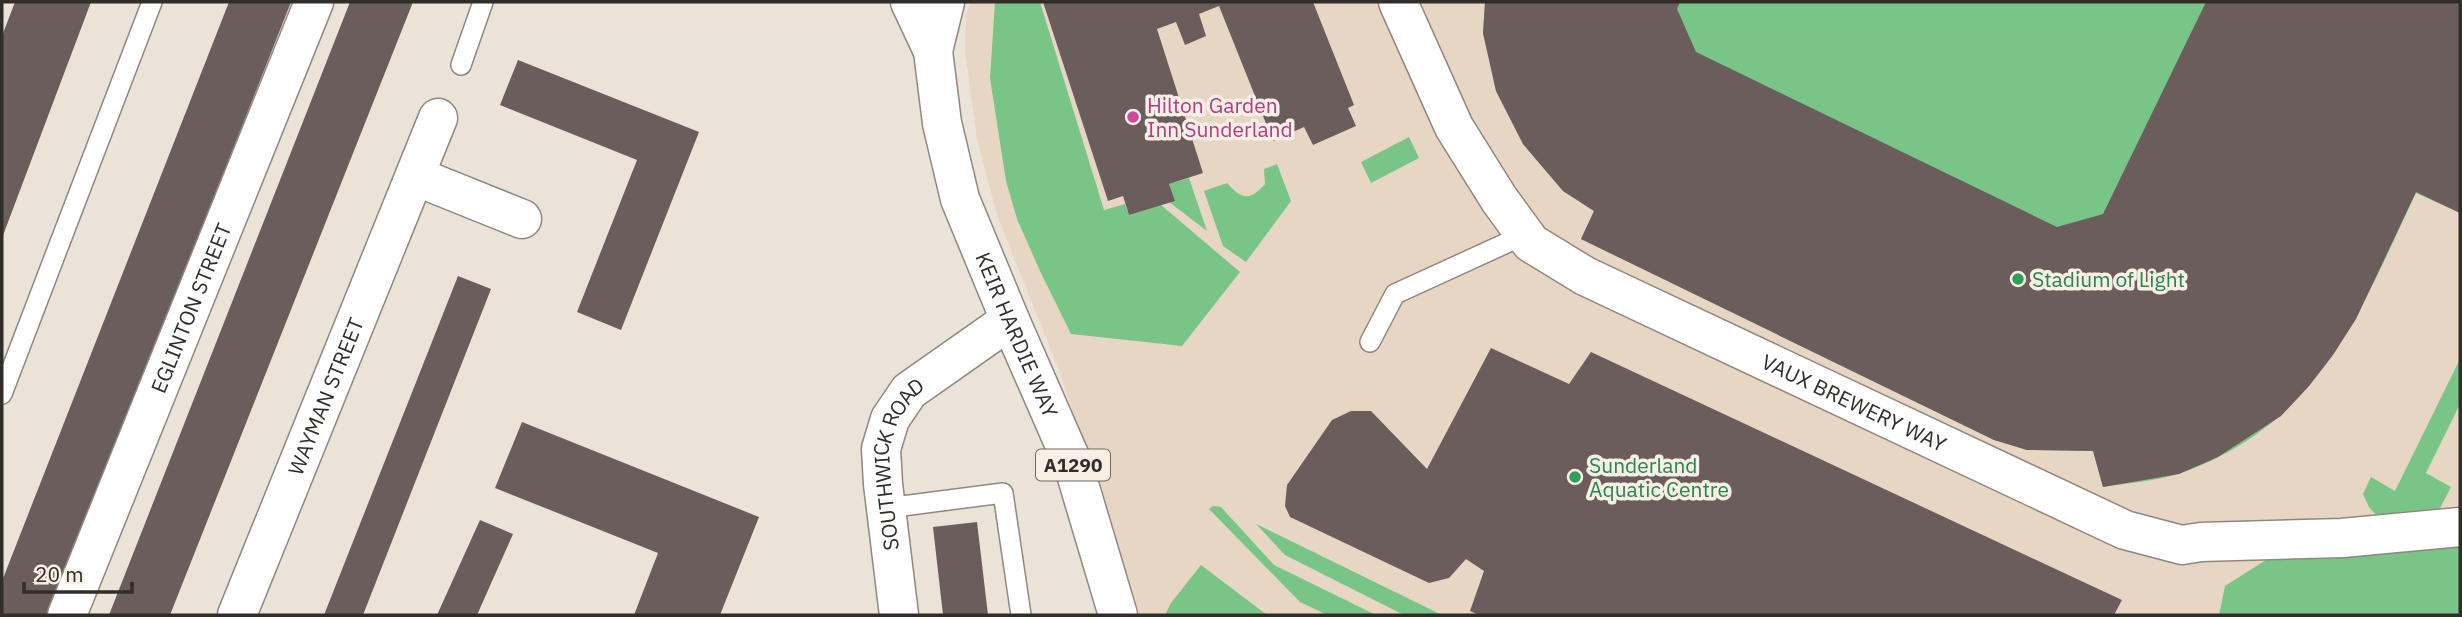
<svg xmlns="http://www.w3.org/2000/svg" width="2462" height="617" font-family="'IBM Plex Sans',sans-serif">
<rect width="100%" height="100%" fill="#ebe2d8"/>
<!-- commercial -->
<path fill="#e8d6c5" d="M970 2H2460V542L2226 586 2219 615H1140L1060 373 997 215 977 139 965 52 966 16Z"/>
<!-- green -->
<path fill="#78c587" d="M995 2H1040L1104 210 1125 204 1129 215 1161 205 1240 272 1182 346 1071 334 1040 271 1017 219 1006 181 990 78Z
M1485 2H2460V213L2416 193C2359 314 2319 424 2181 473 2157 481 2128 483 2103 487L2093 451 2027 450 1994 440 1581 239 1594 211 1563 191 1523 144 1496 91 1483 33Z
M1409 137 1419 158 1371 183 1361 162Z
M1277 164 1291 201 1246 262 1223 246 1204 191 1227 183C1242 200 1250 201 1265 184L1264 169Z
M1189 178 1207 231 1169 202 1174 200 1169 184Z
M2460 359V404L2426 473 2451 487 2437 514 2378 517 2369 507 2363 494 2371 477 2395 491Z
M1213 506 1221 507 1274 565 1376 615H1327L1300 602 1209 509Z
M1256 524 1442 615H1404L1285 555Z
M2460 542V615H2219L2225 586 2269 558Z
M1201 565 1267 615H1165L1171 603Z"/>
<!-- building -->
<path fill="#6a5d5c" d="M15 2H91L2 238V36Z
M229 2H291L49 615H2V581Z
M350 2H413L170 615H109Z
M1043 2H1313L1354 105 1348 108 1356 126 1313 145 1304 127 1273 141 1219 6 1199 14 1206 36 1185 45 1176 22 1157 29 1203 173 1169 184 1175 201 1129 215 1123 196 1108 201Z
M1485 2H1680L1677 9 1696 52 2057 227 2103 214 2206 2H2460V213L2416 192 2356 319 2333 355 2309 386 2281 416 2218 457 2179 474 2103 487 2093 451 2027 450 1994 440 1581 239 1594 211 1563 191 1523 144 1496 91 1483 33Z
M518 60 699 132 621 330 577 312 637 160 500 105Z
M458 276 491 289 363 615H324Z
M1491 348 1569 384 1591 352 2122 600 2114 615H1479L1470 611 1484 571 1466 559 1449 578 1429 583 1290 517 1285 506 1287 485 1332 420 1351 411H1371L1427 469Z
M522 422 759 517 720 615H634L658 553 495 488Z
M480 520 513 534 477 615H437Z
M977 522 988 615H943L933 527Z"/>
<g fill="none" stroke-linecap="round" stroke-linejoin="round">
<defs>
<path id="service" d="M461 65 483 2
M1370 342 1395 294 1524 235
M2 394 152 2
M887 508 1003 493 1021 615"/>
<g id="minor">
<path id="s1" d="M1398 2 1454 127 1499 199 1531 243 1585 276 2125 530 2182 545 2201 542 2342 538 2460 527"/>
<path d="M415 176 522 219"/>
<path id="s2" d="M67 615 314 2"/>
<path id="s3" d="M237 615 438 118"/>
</g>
<g id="tertiary">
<path id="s4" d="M899 615 883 484 881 449 890 419 909 391 1010 320"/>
</g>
<g id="primary">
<path id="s5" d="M910 2 933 51 942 123 960 199 1010 320 1073 464 1118 615"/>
<path d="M933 51 945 2"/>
</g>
</defs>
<!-- service casing -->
<use href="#service" stroke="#90877e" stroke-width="22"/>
<!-- minor casing -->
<use href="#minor" stroke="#90877e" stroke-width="41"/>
<!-- tertiary casing -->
<use href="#tertiary" stroke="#90877e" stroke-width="41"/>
<!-- primary casing -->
<use href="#primary" stroke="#90877e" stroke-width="41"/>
<!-- service -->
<use href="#service" stroke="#fff" stroke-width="19"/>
<!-- minor -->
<use href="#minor" stroke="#fff" stroke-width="38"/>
<!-- tertiary -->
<use href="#tertiary" stroke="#fff" stroke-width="38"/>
<!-- primary -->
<use href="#primary" stroke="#fff" stroke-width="38"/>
</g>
<!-- markers -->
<circle fill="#d1479c" stroke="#f8efe5" stroke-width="2.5" cx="1133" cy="117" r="7"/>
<g fill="#2e9e5b" stroke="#f8efe5" stroke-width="2.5">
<circle cx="2018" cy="279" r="7"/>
<circle cx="1575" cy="477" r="7"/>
</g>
<g text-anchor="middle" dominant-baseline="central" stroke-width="7" stroke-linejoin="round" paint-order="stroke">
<!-- shield labels -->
<rect fill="#f8efe5" stroke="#6d6862" stroke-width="2" x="1036" y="449.5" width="74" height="31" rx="5"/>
<g font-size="19" font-weight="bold" fill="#312e2a">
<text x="1073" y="465">A1290</text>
</g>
<!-- hotel labels -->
<g font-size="21" fill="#b23c85" stroke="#f8efe5" text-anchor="start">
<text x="1147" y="105">Hilton Garden<tspan x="1147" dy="24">Inn Sunderland</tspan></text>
</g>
<!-- leisure labels -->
<g font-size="21" fill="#27864d" stroke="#f8efe5" text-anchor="start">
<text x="2032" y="279">Stadium of Light</text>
<text x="1589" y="465">Sunderland<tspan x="1589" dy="24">Aquatic Centre</tspan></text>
</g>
<!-- street labels -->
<g font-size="21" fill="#312e2a" stroke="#f8efe5">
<text stroke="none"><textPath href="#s2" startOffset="331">EGLINTON STREET</textPath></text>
<text stroke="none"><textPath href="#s5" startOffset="352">KEIR HARDIE WAY</textPath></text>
<text stroke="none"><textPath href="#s3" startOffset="236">WAYMAN STREET</textPath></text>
<text stroke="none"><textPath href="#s1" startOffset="637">VAUX BREWERY WAY</textPath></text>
<text stroke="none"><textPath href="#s4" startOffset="156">SOUTHWICK ROAD</textPath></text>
</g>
</g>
<!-- border -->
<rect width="2462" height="617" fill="none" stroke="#312e2a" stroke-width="7"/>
<!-- scale -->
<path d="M24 582v10h108v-10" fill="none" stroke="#312e2a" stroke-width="3.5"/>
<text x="35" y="582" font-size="21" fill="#312e2a" stroke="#f8efe5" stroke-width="5" paint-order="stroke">20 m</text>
</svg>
